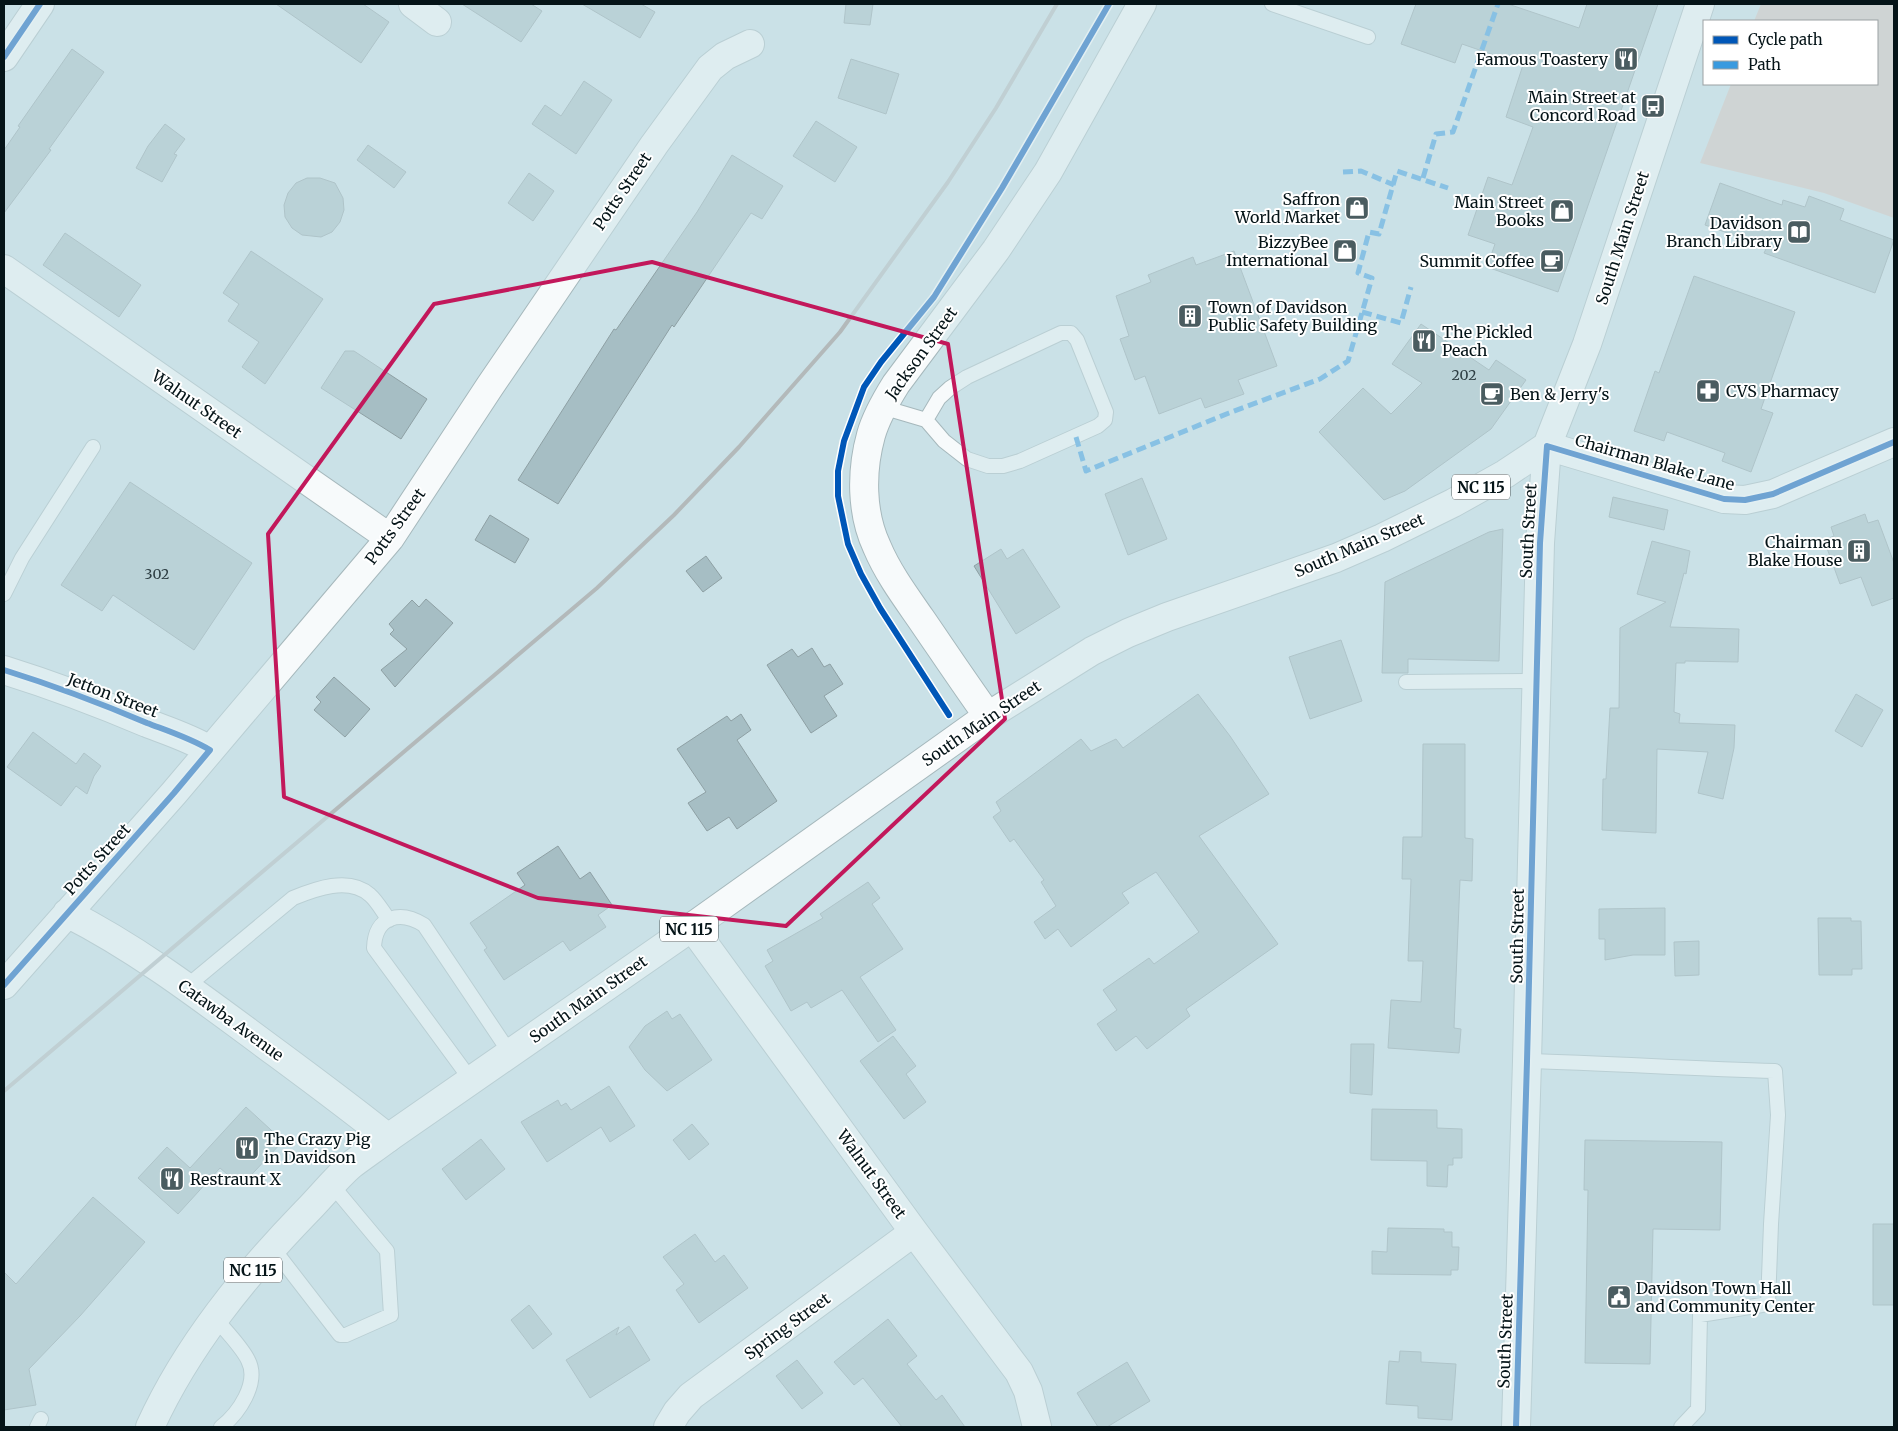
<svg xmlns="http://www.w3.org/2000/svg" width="1898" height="1431" font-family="Merriweather,serif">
<rect width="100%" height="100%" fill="#cae1e7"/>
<!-- green -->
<path fill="#d6c4bd" d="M1761 4H1894V218L1824 193 1700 163 1731 84H1877V21H1754Z"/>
<!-- building -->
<path fill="#a6bec4" stroke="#8ea0a4" d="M276 4H363L389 22 361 63Z
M462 4H531L542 11 521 42Z
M582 4H641L655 12 640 38Z
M846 4H873L870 25 844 23Z
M1416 4H1508L1579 28 1587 4H1658L1558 292 1487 267 1495 244 1468 235 1488 177 1512 185 1533 127 1506 117 1523 65 1462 44 1455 63 1401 44Z
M72 49 104 72 49 149 51 150 4 213V150L20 127 18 126Z
M851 59 899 74 886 114 838 98Z
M584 81 612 100 576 154 532 124 545 105 561 116Z
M816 121 857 147 835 182 793 156Z
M165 124 185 139 174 154 177 155 162 182 136 168 148 146Z
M368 145 406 172 394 188 357 160Z
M732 155 783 186 762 219 751 213 674 327 672 325 558 504 518 480 614 329 616 330 697 212Z
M529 173 554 191 533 221 508 203Z
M307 178H320L335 183 343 198 344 210 340 222 332 232 321 237 302 235 292 228 285 217 284 205 288 193 296 183Z
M1720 183 1782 205 1783 200 1805 207 1809 196 1844 209 1840 220 1894 240 1875 293 1764 253 1767 247 1705 225Z
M65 233 141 285 119 317 43 265Z
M251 251 323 299 265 384 242 367 259 342 228 321 239 304 223 293Z
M1234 251 1277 366 1238 380 1244 394 1205 408 1201 398 1159 414 1145 376 1135 380 1120 339 1129 336 1116 296 1151 282 1148 275 1193 257 1196 265Z
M1694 276 1795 312 1761 409 1773 413 1751 472 1722 461 1725 453 1667 432 1664 441 1634 431 1655 371 1659 373Z
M1421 324 1489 370 1496 360 1526 380 1491 429 1405 491 1384 500 1319 432 1363 388 1391 414 1422 383 1392 364Z
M345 351H354L427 399 401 439 321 388Z
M1142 478 1167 539 1128 555 1105 494Z
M130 482 252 563 194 650 113 595 102 611 61 585Z
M1613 497 1668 510 1664 530 1609 517Z
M1865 514 1868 523 1878 520 1894 563V598L1872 606 1861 577 1840 584 1824 540 1834 536 1831 527Z
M490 515 529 539 515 563 475 540Z
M1503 529 1499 661 1408 659V673H1382L1385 582 1489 532Z
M1652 541 1690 551 1686 574 1684 573 1670 627 1739 629 1738 662 1685 661V663H1676L1674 712 1680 714 1679 723 1735 725 1734 748 1723 799 1698 793 1708 752 1657 749 1656 833 1602 830 1603 779H1606L1610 708H1619L1620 628 1666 602 1637 594Z
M1001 549 1007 559 1023 549 1060 607 1016 634 974 566Z
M706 556 722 578 703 592 686 571Z
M426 599 453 623 395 687 381 670 407 649 390 634 394 630 389 624 412 600 419 607Z
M1341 640 1362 701 1310 719 1289 657Z
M812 648 824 667 830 664 843 684 824 696 837 716 811 733 767 665 792 649 798 657Z
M334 677 370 709 345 737 314 710 321 702 316 697Z
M1198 694 1230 736 1269 794 1199 836 1278 944 1186 1009 1190 1016 1147 1049 1136 1036 1116 1051 1097 1024 1117 1010 1103 990 1149 958 1154 964 1199 932 1156 872 1122 893 1129 903 1071 947 1058 929 1045 939 1034 922 1056 906 1041 882 1044 880 1014 839 1010 842 993 817 1001 811 996 802 1081 739 1091 751 1116 739 1123 748Z
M1856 694 1883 710 1862 747 1835 731Z
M741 714 751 730 737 740 777 801 737 829 729 817 707 831 688 803 706 792 677 749 727 716 731 721Z
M33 732 76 764 84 753 101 766 94 776 87 794 76 786 61 806 7 767Z
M1423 744H1465V838L1473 839 1472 881 1460 880 1454 1028 1461 1029 1459 1053 1388 1048 1391 1000 1421 1002 1423 961H1408L1411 879H1402L1403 837H1422Z
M558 846 580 879 590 872 612 905 598 915 606 927 570 951 563 941 504 980 484 950 487 948 470 923 525 885 517 873Z
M868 882 880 898 872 904 903 949 860 977 896 1030 878 1042 842 990 811 1008 807 1002 791 1011 765 966 773 961 767 950 823 918 820 914Z
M1665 908V955H1633L1605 960V939H1599V909Z
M1818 918H1851V921H1861L1862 969H1852V975H1819Z
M1699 941V975L1675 976 1674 942Z
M667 1011 672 1019 680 1014 712 1060 667 1091 645 1070 629 1047 645 1026Z
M893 1036 916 1066 906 1074 926 1102 904 1119 860 1061Z
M1351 1044H1374L1372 1095 1350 1093Z
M609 1086 635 1126 610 1142 601 1127 547 1162 521 1122 558 1100 561 1106 566 1103 571 1110Z
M246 1107 283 1141 241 1186 220 1168 178 1214 138 1178 167 1147 190 1168Z
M1372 1109 1437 1110V1128L1462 1129V1158H1453V1165H1448L1447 1187 1427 1186V1161L1371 1160Z
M692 1124 709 1144 689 1160 673 1140Z
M481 1139 505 1169 466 1200 442 1169Z
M1585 1140 1722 1142 1720 1230 1653 1229 1650 1364 1585 1363 1588 1190H1584Z
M93 1197 145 1242 80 1316 29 1369 36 1405 4 1410V1272L16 1284Z
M1873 1224H1894V1305H1873Z
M1388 1228 1444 1229V1232H1452V1247H1459L1458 1270H1451V1275L1372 1274V1251L1387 1252Z
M695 1234 715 1262 724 1255 748 1288 699 1323 676 1290 684 1284 663 1257Z
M529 1305 552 1334 533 1349 511 1320Z
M888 1319 917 1356 907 1364 936 1400 942 1395 965 1427H902L863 1378 854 1385 834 1362Z
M629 1326 650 1360 590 1398 566 1360 619 1327 616 1335Z
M1400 1351 1421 1352V1362L1456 1364 1452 1420 1418 1418V1406L1386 1404 1389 1361 1399 1362Z
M797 1360 823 1393 802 1409 776 1376Z
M1127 1362 1150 1401 1107 1427H1098L1077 1393Z"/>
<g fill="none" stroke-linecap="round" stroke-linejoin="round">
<defs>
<path id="lane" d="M1272 4 1368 37
M882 407 926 420 944 441 967 459 988 466H1003L1020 461 1098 426 1105 420 1106 412 1077 340 1071 333H1061L967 377 950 388 939 398 926 420
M4 594 22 558 93 447
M1406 682 1536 681
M186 987 293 898C315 889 349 876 370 895 377 901 383 912 389 920
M1527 1061C1610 1063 1692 1069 1775 1071L1778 1115 1771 1224 1768 1304 1700 1315 1698 1409 1681 1427
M471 1080 374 948C375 916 400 910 424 925L510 1053
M272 1247 340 1335H346L391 1315 387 1251 332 1185
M215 1318C225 1330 242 1347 248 1360 260 1383 238 1414 221 1427
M37 1427 41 1419"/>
<path id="street" d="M413 4 437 22
M4 57 40 4
M4 269 390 538
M1547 446 1724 499 1745 500 1773 494 1894 442
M4 670C52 685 100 703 147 723 168 731 190 738 210 750
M988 716C965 684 943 651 921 619 905 596 888 573 877 547 861 513 861 471 871 435 876 417 886 400 896 384L996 250 1048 172 1142 4
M67 913C132 946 190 989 248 1032 295 1067 342 1101 388 1138
M692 927 914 1232 1019 1372 1028 1391 1037 1427
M4 985 174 793 390 538 490 386 654 145 710 68 725 56 750 44
M668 1427 677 1412 691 1396 914 1232"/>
<path id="secondary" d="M1516 1427 1527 1061 1540 543 1547 446"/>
<path id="primary" d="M150 1427C187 1346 244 1276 306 1212 321 1197 335 1179 351 1165 363 1156 376 1147 388 1138L692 927 988 716 1092 651 1128 633 1167 617 1336 558 1382 538 1453 503 1505 474 1547 446 1587 344 1700 4"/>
</defs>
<!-- lane casing -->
<use href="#lane" stroke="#a6b8bc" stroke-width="16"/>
<!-- street casing -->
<use href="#street" stroke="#a6b8bc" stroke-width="30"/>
<!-- secondary casing -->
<use href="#secondary" stroke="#a6b8bc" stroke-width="30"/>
<!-- primary casing -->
<use href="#primary" stroke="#a6b8bc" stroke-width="30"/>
<!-- lane -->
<use href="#lane" stroke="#f7fafb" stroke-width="14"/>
<!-- street -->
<use href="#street" stroke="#f7fafb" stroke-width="28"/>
<!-- secondary -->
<use href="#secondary" stroke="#f7fafb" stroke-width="28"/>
<!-- primary -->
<use href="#primary" stroke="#f7fafb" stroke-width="28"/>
<!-- rail -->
<path stroke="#b3b9ba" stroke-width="4" d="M4 1091 597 588 674 515 739 447 840 332 948 182 996 108 1057 4"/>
<!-- quiet -->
<path stroke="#399adf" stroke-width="5" stroke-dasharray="10 5" stroke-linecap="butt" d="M1343 172 1361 171 1394 185
M1423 178 1436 134 1453 132 1498 4
M1362 312 1401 323 1411 287
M1076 437 1086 471 1229 413 1320 379 1348 361 1372 278 1358 273 1369 232 1379 234 1397 171 1448 188"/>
<defs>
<path id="cycleway" d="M4 57 40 4
M4 670C52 685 100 703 147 723 168 731 190 738 210 750L174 793 4 985
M949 715 880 608 861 574 848 544 838 496V471L844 441 864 387 881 362 934 297 1002 188 1109 4
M1516 1427 1527 1061 1540 543 1547 446 1724 499 1745 500 1773 494 1894 442"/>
</defs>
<!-- cycleway casing -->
<use href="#cycleway" stroke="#fff" stroke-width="9"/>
<!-- cycleway -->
<use href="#cycleway" stroke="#0057b8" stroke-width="6"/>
</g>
<!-- marked area -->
<path d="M0 0H1898V1431H0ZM652 262 948 344 1005 719 786 926 538 898 284 797 268 534 434 304Z" fill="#cae1e7" fill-opacity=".55" fill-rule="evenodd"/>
<path fill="none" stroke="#c2185b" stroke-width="4" stroke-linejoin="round" d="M652 262 948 344 1005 719 786 926 538 898 284 797 268 534 434 304Z"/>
<!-- icons -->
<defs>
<symbol id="restaurant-square" viewBox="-11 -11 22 22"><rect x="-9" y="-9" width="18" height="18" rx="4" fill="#4a5c60" stroke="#fff"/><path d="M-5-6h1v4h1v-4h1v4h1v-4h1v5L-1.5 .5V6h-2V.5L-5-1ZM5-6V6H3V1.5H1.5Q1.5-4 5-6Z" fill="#fff"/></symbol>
<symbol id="bus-square" viewBox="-11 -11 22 22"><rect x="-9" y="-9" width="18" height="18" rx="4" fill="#4a5c60" stroke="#fff"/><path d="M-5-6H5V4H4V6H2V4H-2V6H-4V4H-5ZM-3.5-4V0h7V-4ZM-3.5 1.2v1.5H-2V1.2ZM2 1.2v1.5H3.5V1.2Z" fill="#fff"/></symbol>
<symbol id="shop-square" viewBox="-11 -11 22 22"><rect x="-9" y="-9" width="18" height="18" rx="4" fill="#4a5c60" stroke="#fff"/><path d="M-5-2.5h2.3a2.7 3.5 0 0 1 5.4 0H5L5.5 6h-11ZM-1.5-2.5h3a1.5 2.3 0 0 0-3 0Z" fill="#fff"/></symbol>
<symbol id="library-square" viewBox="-11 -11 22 22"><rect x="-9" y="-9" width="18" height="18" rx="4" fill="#4a5c60" stroke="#fff"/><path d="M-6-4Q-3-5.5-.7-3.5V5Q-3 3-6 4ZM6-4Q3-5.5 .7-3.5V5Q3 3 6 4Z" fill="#fff"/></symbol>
<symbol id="cafe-square" viewBox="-11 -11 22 22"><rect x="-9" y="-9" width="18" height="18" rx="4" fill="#4a5c60" stroke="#fff"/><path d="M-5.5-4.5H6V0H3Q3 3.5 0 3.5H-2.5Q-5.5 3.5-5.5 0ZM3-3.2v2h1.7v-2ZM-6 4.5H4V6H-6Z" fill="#fff"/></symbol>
<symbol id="building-square" viewBox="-11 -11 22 22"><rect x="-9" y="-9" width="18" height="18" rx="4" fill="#4a5c60" stroke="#fff"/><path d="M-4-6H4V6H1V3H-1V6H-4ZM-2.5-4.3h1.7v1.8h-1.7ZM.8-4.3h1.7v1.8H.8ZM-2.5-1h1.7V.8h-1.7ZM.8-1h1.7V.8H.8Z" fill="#fff"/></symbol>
<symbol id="pharmacy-square" viewBox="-11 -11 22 22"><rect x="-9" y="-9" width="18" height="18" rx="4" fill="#4a5c60" stroke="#fff"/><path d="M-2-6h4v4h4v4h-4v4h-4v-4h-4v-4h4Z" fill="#fff"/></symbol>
<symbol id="civic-square" viewBox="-11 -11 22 22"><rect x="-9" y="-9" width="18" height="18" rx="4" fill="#4a5c60" stroke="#fff"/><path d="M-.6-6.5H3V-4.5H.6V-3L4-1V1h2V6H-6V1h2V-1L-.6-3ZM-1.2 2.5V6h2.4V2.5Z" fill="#fff"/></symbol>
</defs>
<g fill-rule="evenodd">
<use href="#restaurant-square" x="1612" y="45" width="28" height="28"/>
<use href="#bus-square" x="1639" y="92" width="28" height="28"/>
<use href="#shop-square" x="1343" y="194" width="28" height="28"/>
<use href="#shop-square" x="1548" y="197" width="28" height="28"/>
<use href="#library-square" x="1785" y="218" width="28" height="28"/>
<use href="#shop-square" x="1331" y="237" width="28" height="28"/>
<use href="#cafe-square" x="1538" y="247" width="28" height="28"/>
<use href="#building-square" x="1176" y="302" width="28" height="28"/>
<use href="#restaurant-square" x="1410" y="327" width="28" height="28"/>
<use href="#pharmacy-square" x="1694" y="377" width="28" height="28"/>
<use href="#cafe-square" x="1478" y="380" width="28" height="28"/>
<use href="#building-square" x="1845" y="537" width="28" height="28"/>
<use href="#restaurant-square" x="233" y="1134" width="28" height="28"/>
<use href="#restaurant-square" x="158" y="1165" width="28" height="28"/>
<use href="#civic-square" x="1605" y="1283" width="28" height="28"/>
</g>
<g text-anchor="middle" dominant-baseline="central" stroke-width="4" stroke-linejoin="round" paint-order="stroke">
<!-- number labels -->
<g font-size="14" fill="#2d3e43">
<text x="1464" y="375">202</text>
<text x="157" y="574">302</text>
</g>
<!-- shield labels -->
<g fill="#fff" stroke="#505a5d" stroke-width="1">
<rect x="1452" y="474.5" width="58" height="25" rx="4"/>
<rect x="660" y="916.5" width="58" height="25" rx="4"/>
<rect x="224" y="1257.5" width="58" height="25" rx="4"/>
</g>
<g font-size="15" font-weight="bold" fill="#051418">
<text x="1481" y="487">NC 115</text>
<text x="689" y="929">NC 115</text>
<text x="253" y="1270">NC 115</text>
</g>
<!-- poi labels -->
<g font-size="16" fill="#051418" stroke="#fff" text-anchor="end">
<text x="1608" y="59">Famous Toastery</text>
<text x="1636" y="97">Main Street at<tspan x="1636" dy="18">Concord Road</tspan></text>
<text x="1340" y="199">Saffron<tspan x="1340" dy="18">World Market</tspan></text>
<text x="1544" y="202">Main Street<tspan x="1544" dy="18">Books</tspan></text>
<text x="1782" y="223">Davidson<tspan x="1782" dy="18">Branch Library</tspan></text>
<text x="1328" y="242">BizzyBee<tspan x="1328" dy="18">International</tspan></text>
<text x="1534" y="261">Summit Coffee</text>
<text x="1208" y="307" text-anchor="start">Town of Davidson<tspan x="1208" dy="18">Public Safety Building</tspan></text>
<text x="1442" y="332" text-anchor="start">The Pickled<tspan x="1442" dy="18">Peach</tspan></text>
<text x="1726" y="391" text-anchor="start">CVS Pharmacy</text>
<text x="1510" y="394" text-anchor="start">Ben &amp; Jerry's</text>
<text x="1842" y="542">Chairman<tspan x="1842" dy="18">Blake House</tspan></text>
<text x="264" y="1139" text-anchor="start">The Crazy Pig<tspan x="264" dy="18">in Davidson</tspan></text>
<text x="190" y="1179" text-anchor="start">Restraunt X</text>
<text x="1636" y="1288" text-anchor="start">Davidson Town Hall<tspan x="1636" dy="18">and Community Center</tspan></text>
</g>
<!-- street labels -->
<g font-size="16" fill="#051418" stroke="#fff">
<text transform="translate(622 191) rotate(-56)">Potts Street</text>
<text transform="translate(1622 238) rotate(-72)">South Main Street</text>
<text transform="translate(921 353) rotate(-54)">Jackson Street</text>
<text transform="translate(197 404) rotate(35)">Walnut Street</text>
<text transform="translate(1655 462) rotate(16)">Chairman Blake Lane</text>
<text transform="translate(395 526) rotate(-54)">Potts Street</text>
<text transform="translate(1528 531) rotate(-87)">South Street</text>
<text transform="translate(1359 545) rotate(-23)">South Main Street</text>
<text transform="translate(113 695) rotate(21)">Jetton Street</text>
<text transform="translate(981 723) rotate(-34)">South Main Street</text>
<text transform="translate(97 859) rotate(-48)">Potts Street</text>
<text transform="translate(1517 936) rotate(-89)">South Street</text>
<text transform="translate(588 999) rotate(-35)">South Main Street</text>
<text transform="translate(231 1020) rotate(36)">Catawba Avenue</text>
<text transform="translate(872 1174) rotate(54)">Walnut Street</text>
<text transform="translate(787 1326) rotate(-36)">Spring Street</text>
<text transform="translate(1505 1341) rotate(-88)">South Street</text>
</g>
</g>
<!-- border -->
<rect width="1898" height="1431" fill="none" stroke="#051418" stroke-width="10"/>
<!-- legend -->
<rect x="1703" y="20" width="175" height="65" fill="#ffffff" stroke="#9ba1a3"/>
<rect x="1713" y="36" width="25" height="8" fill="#0057b8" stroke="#9ba1a3"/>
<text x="1748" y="45" font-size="15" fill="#051418">Cycle path</text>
<rect x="1713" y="61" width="25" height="8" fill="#399adf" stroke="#9ba1a3"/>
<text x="1748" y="70" font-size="15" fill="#051418">Path</text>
</svg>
